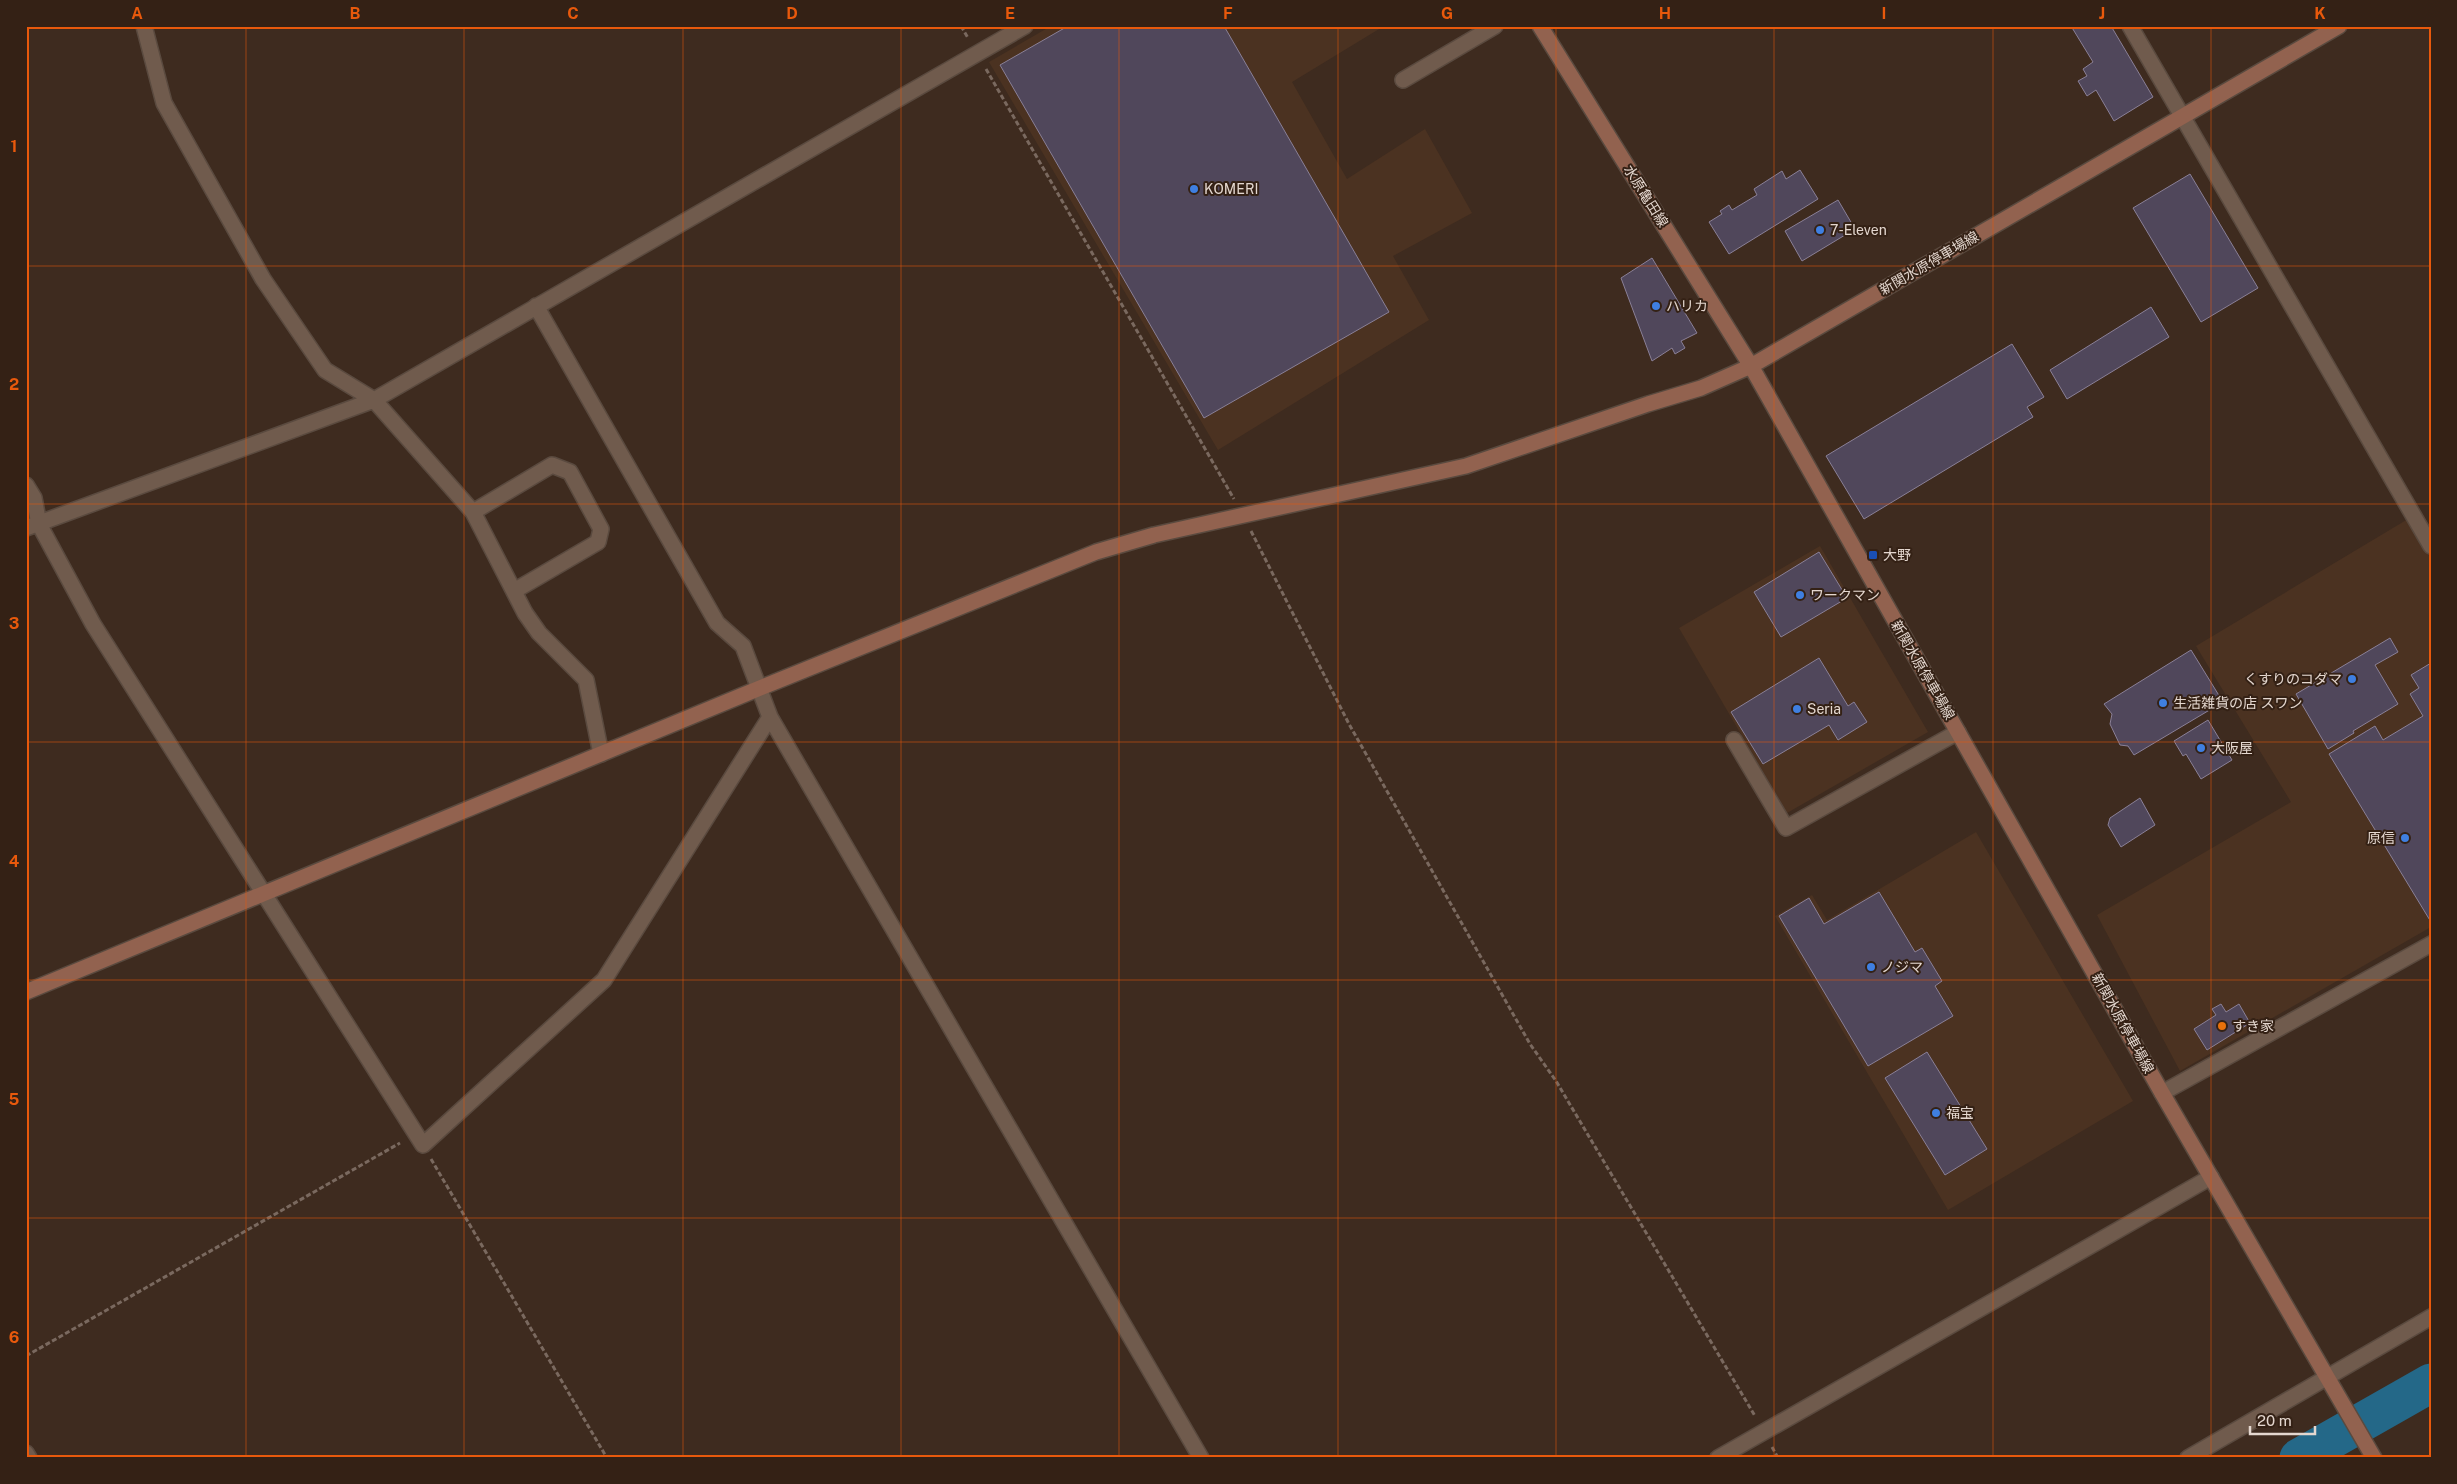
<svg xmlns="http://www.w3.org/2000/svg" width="2457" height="1484" font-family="'Public Sans','Noto Sans JP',sans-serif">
<rect width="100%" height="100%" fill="#3e2b1f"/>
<!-- built -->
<path fill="#4b3221" d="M1051 26H1384L1292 82 1347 179 1425 129 1472 213 1393 256 1429 320 1218 450 989 62Z
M2408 519 2431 559V927L2180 1071 2097 915 2291 802 2196 646Z
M1820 546 1928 732 1787 813 1679 628Z
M1976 832 2133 1101 1948 1210 1775 916 1812 895 1827 920Z"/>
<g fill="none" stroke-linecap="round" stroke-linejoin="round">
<!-- river -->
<path stroke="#246888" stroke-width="39" d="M2299 1458 2431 1383"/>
</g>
<!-- building -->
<path fill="#50475b" stroke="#8a8097" d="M1068 26H1224L1389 312 1204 418 1000 65Z
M2071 26H2111L2153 97 2114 121 2096 90 2087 96 2078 81 2087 76 2083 69 2093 62Z
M1800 170 1818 199 1729 254 1709 222 1722 214 1720 211 1729 205 1732 210 1757 195 1754 189 1782 171 1786 179Z
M2190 174 2258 288 2201 322 2133 208Z
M1838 200 1855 229 1802 261 1785 231Z
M1652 258 1697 333 1681 341 1685 348 1675 354 1672 348 1652 361 1621 278Z
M2151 307 2169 337 2067 399 2050 370Z
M2012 344 2044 397 2027 407 2033 417 1864 519 1826 456Z
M1819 552 1847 598 1781 637 1754 592Z
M2390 638 2398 652 2375 665 2398 704 2353 731 2354 733 2328 749 2296 694Z
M2191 650 2223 702 2134 755 2128 746 2120 745 2110 724 2112 714 2104 704Z
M1819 658 1848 706 1854 702 1867 722 1838 740 1829 725 1763 764 1731 712Z
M2431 663V922L2329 754 2375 726 2383 740 2423 716 2410 694 2419 688 2411 675Z
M2208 720 2232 760 2201 779 2186 754 2183 756 2174 741Z
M2140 798 2155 825 2121 847 2108 825 2110 818Z
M1879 892 1915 952 1922 948 1942 981 1935 986 1953 1016 1868 1066 1779 916 1809 898 1824 924Z
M2221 1004 2226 1012 2239 1004 2250 1023 2207 1050 2194 1029 2216 1015 2212 1009Z
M1927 1052 1987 1149 1945 1175 1885 1078Z"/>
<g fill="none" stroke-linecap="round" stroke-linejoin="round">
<defs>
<path id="street" d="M144 26 164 103 263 279 325 370 374 400 473 512 525 613 539 633 586 680 601 754
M2130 26 2431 546
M1403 80 1495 26
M536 306 717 623 743 646 770 717 1201 1458
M26 485 34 498 39 524 93 624 423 1145 604 980 770 717
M473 512 552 465 570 472 601 529 598 542 514 591
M26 528 374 400 1025 26
M1734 740 1786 828 1958 732
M2162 1093 2431 944
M26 1453 29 1458
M1718 1458 2211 1177
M2188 1458 2431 1317"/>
<path id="secondary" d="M1540 26 1751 366 2162 1093 2374 1458
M26 992 760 688 1096 552 1154 535 1466 466 1648 404 1701 388 1751 366 2339 26"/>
</defs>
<!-- street casing -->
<use href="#street" stroke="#5a4a3f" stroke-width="18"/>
<!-- secondary casing -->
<use href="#secondary" stroke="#5a4a3f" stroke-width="18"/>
<!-- path -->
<path stroke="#7a695f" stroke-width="3" stroke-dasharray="5 2.5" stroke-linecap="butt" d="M961 26 968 38
M986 69 1234 499
M1251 531 1349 724 1530 1044 1556 1081 1755 1416
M431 1159 607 1458
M26 1356 400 1143
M1772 1447 1778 1458"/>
<!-- street -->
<use href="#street" stroke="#705b4d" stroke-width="15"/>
<!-- secondary -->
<use href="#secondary" stroke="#92624f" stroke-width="15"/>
</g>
<!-- grid -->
<path fill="none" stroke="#e8590c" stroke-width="1" stroke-opacity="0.55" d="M246 26V1458M464 26V1458M683 26V1458M901 26V1458M1119 26V1458M1338 26V1458M1556 26V1458M1774 26V1458M1993 26V1458M2211 26V1458M26 266H2431M26 504H2431M26 742H2431M26 980H2431M26 1218H2431"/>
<!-- markers -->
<g fill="#3f7fe0" stroke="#342115" stroke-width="2">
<circle cx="1194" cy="189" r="5"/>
<circle cx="1820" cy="230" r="5"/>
<circle cx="1656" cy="306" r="5"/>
<circle cx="1800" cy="595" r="5"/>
<circle cx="2352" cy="679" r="5"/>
<circle cx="2163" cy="703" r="5"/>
<circle cx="1797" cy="709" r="5"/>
<circle cx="2201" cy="748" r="5"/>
<circle cx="2405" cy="838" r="5"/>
<circle cx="1871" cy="967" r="5"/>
<circle cx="1936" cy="1113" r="5"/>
</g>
<rect fill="#1a4fb4" stroke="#342115" stroke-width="2" x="1868" y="550" width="10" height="10" rx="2.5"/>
<circle fill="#e8710a" stroke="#342115" stroke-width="2" cx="2222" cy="1026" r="5"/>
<g text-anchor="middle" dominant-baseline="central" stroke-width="4" stroke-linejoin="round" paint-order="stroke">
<!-- poi labels -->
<g font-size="14" fill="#e4d7cf" stroke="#342115" text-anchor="start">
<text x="1204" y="189">KOMERI</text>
<text x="1830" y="230">7-Eleven</text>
<text x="1666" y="306">ハリカ</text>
<text x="1883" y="555">大野</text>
<text x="1810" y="595">ワークマン</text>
<text x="2342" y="679" text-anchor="end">くすりのコダマ</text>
<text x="2173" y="703">生活雑貨の店 スワン</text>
<text x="1807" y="709">Seria</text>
<text x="2211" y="748">大阪屋</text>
<text x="2395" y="838" text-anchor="end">原信</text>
<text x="1881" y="967">ノジマ</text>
<text x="2232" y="1026">すき家</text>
<text x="1946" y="1113">福宝</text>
</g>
<!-- street labels -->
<g font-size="14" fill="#e4d7cf" stroke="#342115">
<text transform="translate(1646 196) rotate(58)">水原亀田線</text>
<text transform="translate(1929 263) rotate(-30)">新関水原停車場線</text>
<text transform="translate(1923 670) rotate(60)">新関水原停車場線</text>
<text transform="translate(2123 1023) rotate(61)">新関水原停車場線</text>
</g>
</g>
<!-- border -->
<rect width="2457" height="1484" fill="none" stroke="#342115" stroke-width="55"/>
<!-- scale -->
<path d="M2250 1426v8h65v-8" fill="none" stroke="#e4d7cf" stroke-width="2.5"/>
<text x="2257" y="1426" font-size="15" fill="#e4d7cf" stroke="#342115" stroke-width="4" paint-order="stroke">20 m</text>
<rect x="28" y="28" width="2402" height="1428" fill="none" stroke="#e8590c" stroke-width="2"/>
<g font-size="16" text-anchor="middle" font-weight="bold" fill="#e8590c">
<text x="137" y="19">A</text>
<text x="355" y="19">B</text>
<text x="573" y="19">C</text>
<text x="792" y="19">D</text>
<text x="1010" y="19">E</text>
<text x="1228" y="19">F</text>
<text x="1447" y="19">G</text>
<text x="1665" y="19">H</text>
<text x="1884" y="19">I</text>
<text x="2102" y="19">J</text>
<text x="2320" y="19">K</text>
<text x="14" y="152">1</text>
<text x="14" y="390">2</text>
<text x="14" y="629">3</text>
<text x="14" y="867">4</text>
<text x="14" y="1105">5</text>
<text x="14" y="1343">6</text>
</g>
</svg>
